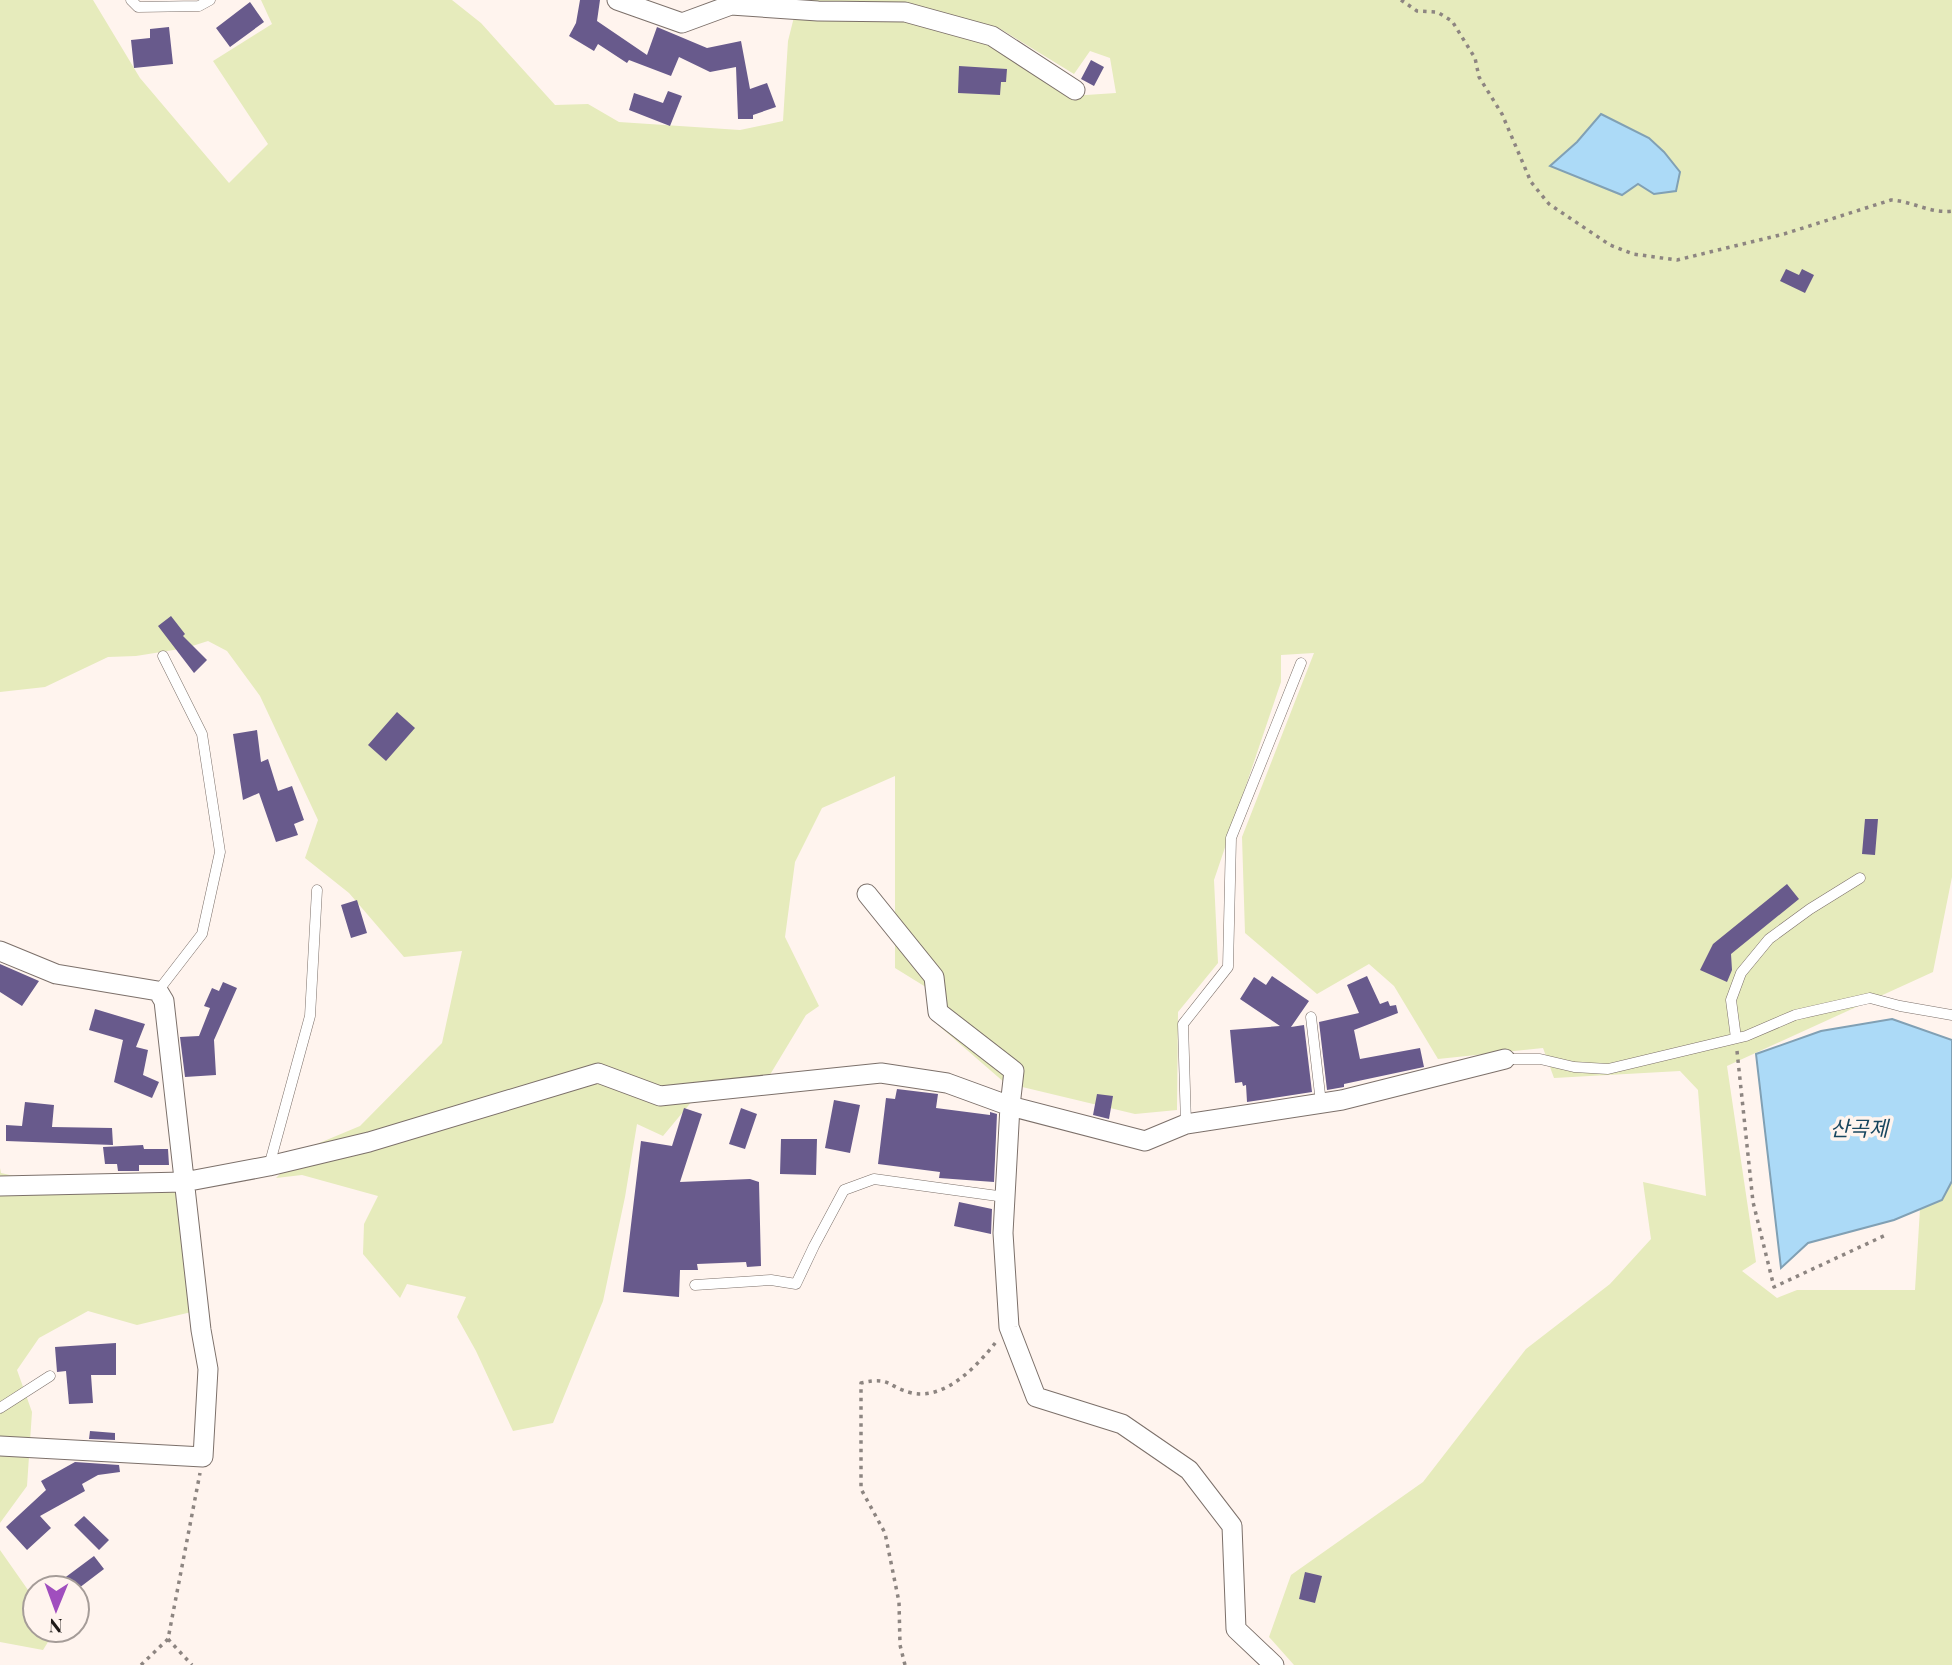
<svg xmlns="http://www.w3.org/2000/svg" width="1952" height="1665" font-family="'Playfair Display','Noto Sans KR',serif">
<rect width="100%" height="100%" fill="#fff4ee"/>
<!-- green -->
<path fill="#e6ebbc" d="M0 0H93L140 78 229 183 268 144 213 61 272 24 261 0H452L481 23 555 105 588 104 619 122 740 130 783 121 788 41 794 17 906 20 988 41 1071 96 1116 93 1110 58 1090 51 1074 74 999 28 897 4 774 0H1952V877L1933 972 1727 1066 1756 1262 1742 1271 1777 1298 1797 1290H1915L1920 1209 1942 1200 1952 1181V1665H1294L1269 1637 1291 1575 1423 1482 1526 1349 1610 1284 1651 1239 1643 1182 1706 1196 1698 1090 1680 1071 1554 1078 1543 1048 1438 1059 1394 986 1369 964 1317 994 1245 933 1242 837 1314 653 1281 655V682L1214 880 1218 963 1178 1012 1177 1110 1135 1114 1005 1083 930 1018 929 989 895 968V776L822 808 795 862 785 937 819 1006 806 1015 768 1078 693 1100 663 1136 637 1124 625 1197 603 1301 553 1423 513 1431 476 1351 457 1317 466 1297 407 1284 400 1298 363 1254 364 1224 378 1196 302 1175 276 1178 305 1149 360 1126 442 1043 462 951 404 957 349 893 305 858 318 820 260 696 227 651 208 641 186 648 136 656 108 657 45 687 0 692Z
M0 1168 1 1173 93 1194 172 1192 196 1195 204 1309 137 1325 88 1311 39 1338 17 1370 32 1412 27 1486 0 1523Z
M0 1550 35 1600V1630H52L53 1634 43 1650 0 1642Z"/>
<!-- water -->
<path fill="#acdaf7" stroke="#81a0b4" stroke-width="2" d="M1601 114 1649 138 1664 152 1680 172 1676 191 1654 194 1638 184 1622 195 1550 166 1577 142Z
M1892 1019 1952 1040V1181L1942 1200 1894 1220 1808 1243 1781 1268 1756 1054 1821 1031Z"/>
<!-- building -->
<path fill="#685a8c" d="M580 0H600L597 21 647 55 657 27 707 48 741 41 750 89 767 83 776 107 753 115V119H738L736 67 710 72 679 57 671 76 629 60 627 63 598 44 594 51 569 36 576 23Z
M250 2 264 22 230 47 216 28Z
M169 27 173 64 134 68 131 40 150 38V29Z
M1091 60 1104 67 1094 86 1081 79Z
M959 66 1007 69 1006 82H1001L1000 95 958 93Z
M668 91 682 96 670 126 629 110 634 93 663 103Z
M1786 269 1799 275 1802 269 1814 275 1805 293 1780 281Z
M171 616 185 634 183 636 207 660 194 673 158 626Z
M397 712 415 728 386 761 368 745Z
M257 730 261 762 268 759 278 791 292 786 304 820 294 824 298 835 276 842 259 793 243 800 233 734Z
M1865 819H1878L1875 855 1862 854Z
M1787 884 1799 899 1731 954 1732 970 1727 982 1700 970 1713 944Z
M357 900 367 933 351 938 341 905Z
M0 964 39 981 22 1006 0 992Z
M1272 976 1309 1001 1291 1027 1304 1025 1312 1092 1247 1102 1246 1085 1243 1086 1242 1082 1235 1083 1230 1030 1280 1026 1240 999 1254 977 1266 985Z
M1367 976 1380 1004 1388 1001 1390 1006 1396 1005 1398 1013 1354 1030 1360 1059 1420 1048 1424 1067 1344 1084V1087L1327 1090 1319 1022 1359 1013 1347 985Z
M223 982 237 988 214 1040 216 1075 185 1077 180 1037 199 1036 210 1008 204 1006 212 988 219 991Z
M95 1009 145 1024 136 1047 148 1050 143 1075 159 1082 152 1098 114 1082 123 1040 89 1030Z
M897 1089 938 1094 936 1108 990 1115V1112L997 1114 994 1182 939 1178 940 1172 878 1164 886 1098 895 1099Z
M1097 1094 1113 1096 1109 1119 1093 1115Z
M834 1100 860 1105 850 1153 825 1148Z
M25 1102 54 1105 52 1127 112 1128 113 1145 6 1141V1125L22 1126Z
M684 1108 702 1114 680 1182 750 1179 759 1182 761 1266 747 1267 746 1262 697 1264 698 1270H680L679 1297 623 1292 641 1141 672 1146Z
M741 1108 757 1114 745 1149 729 1144Z
M781 1139H817L816 1175 780 1174Z
M143 1145 144 1149H168L169 1165H139V1171H118L117 1164H105L103 1147Z
M959 1202 992 1209 991 1234 954 1226Z
M116 1343V1375H91L93 1403 69 1404 66 1371 57 1372 55 1347Z
M90 1431 115 1433V1440L89 1439Z
M75 1462 119 1465 120 1472 98 1475 82 1484 85 1491 40 1516 51 1528 27 1550 6 1527 46 1490 41 1481Z
M84 1516 109 1540 99 1550 74 1525Z
M94 1556 104 1569 79 1588H51Z
M1305 1572 1322 1576 1315 1603 1299 1599Z"/>
<g fill="none" stroke-linecap="round" stroke-linejoin="round">
<defs>
<path id="service" d="M131 0 138 7 199 6 210 0
M158 991 202 934 220 852 202 734 163 656
M1311 1017 1321 1103
M1736 1038 1731 1000 1741 973 1769 939 1810 909 1860 878
M1505 1059H1540L1574 1067 1608 1069 1746 1036 1795 1015 1870 998 1900 1006 1952 1015
M1186 1124 1183 1024 1228 967 1231 838 1301 663
M269 1166 310 1016 317 890
M695 1285 771 1280 796 1284 814 1246 844 1190 874 1179 1005 1197
M0 1408 50 1376"/>
<path id="minor" d="M617 0 682 23 731 5 818 11 905 12 992 36 1075 90
M867 894 934 977 938 1012 1014 1071 1010 1106 1003 1233 1009 1327 1036 1397 1122 1424 1189 1470 1232 1526 1236 1629 1274 1665
M0 951 56 974 158 991 164 1001 201 1330 208 1369 203 1457 0 1446
M0 1186 184 1182 269 1166 369 1142 598 1073 660 1096 881 1073 947 1083 1010 1106 1145 1141 1186 1124 1342 1100 1505 1059"/>
</defs>
<!-- service casing -->
<use href="#service" stroke="#7c706a" stroke-width="11"/>
<!-- minor casing -->
<use href="#minor" stroke="#7c706a" stroke-width="21"/>
<!-- path -->
<path stroke="#8d8581" stroke-width="3.5" stroke-dasharray="3.5 5" stroke-linecap="butt" d="M1401 0 1417 11 1437 12 1452 21 1475 58 1479 77 1502 114 1531 182 1549 204 1610 245 1633 254 1677 260 1784 234 1891 200C1912 201 1931 214 1952 211
M1737 1051 1753 1202 1774 1287 1888 1234
M168 1639 192 1665
M141 1665 168 1639 200 1473
M905 1665 900 1645 899 1602 885 1533 861 1489V1383C891 1376 887 1387 912 1393 946 1400 978 1365 996 1342"/>
<!-- service -->
<use href="#service" stroke="#fff" stroke-width="10"/>
<!-- minor -->
<use href="#minor" stroke="#fff" stroke-width="19"/>
</g>
<g text-anchor="middle" dominant-baseline="central" stroke-width="7" stroke-linejoin="round" paint-order="stroke">
<!-- water labels -->
<g font-size="21" font-style="italic" fill="#18465f" stroke="#fff4ee">
<text x="1859" y="1127">산곡제</text>
</g>
</g>
<!-- north arrow -->
<g transform="translate(56 1609) rotate(181)"><circle r="33" fill="#fff4ee" stroke="#a59c98" stroke-width="2"/>
<path d="M0-5L12 26L0 18L-12 26Z" fill="#a04ebe"/>
<text y="-10" font-size="19" font-weight="bold" text-anchor="middle" fill="#1e1917">N</text>
</g>
</svg>
